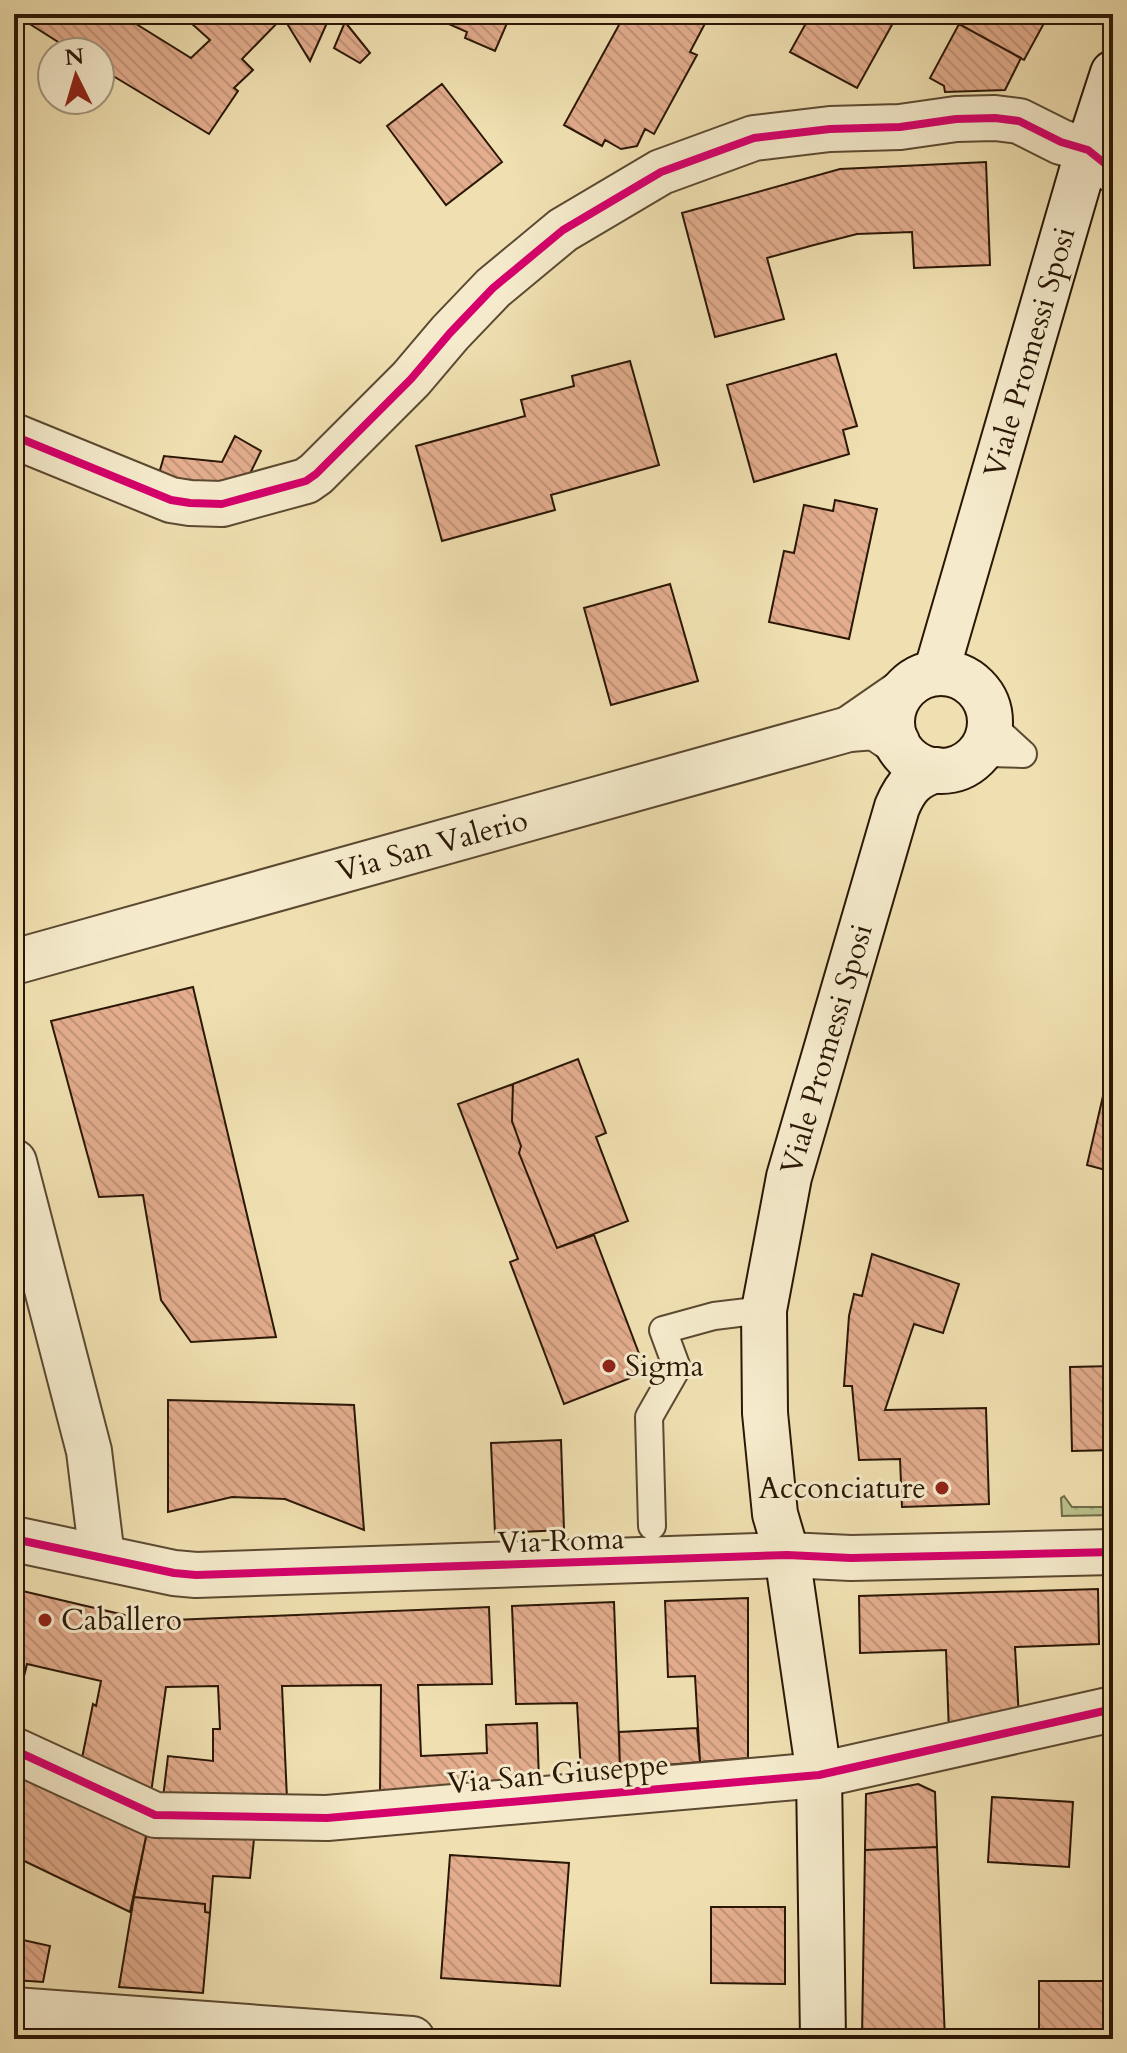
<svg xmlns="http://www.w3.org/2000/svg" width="1127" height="2053" font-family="Cardo,serif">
<defs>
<pattern id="grass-dots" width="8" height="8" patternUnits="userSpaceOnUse" patternTransform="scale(2)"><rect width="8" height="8" fill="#bac28c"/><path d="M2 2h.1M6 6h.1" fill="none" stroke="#a0a677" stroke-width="1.8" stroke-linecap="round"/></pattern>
<pattern id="building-back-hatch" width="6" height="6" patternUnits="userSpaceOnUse" patternTransform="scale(2)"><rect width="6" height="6" fill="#e3ad8e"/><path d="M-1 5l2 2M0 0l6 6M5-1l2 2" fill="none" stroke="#c39479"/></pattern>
</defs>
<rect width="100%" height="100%" fill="#f0e0b1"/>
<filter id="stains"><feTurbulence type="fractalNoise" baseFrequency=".0025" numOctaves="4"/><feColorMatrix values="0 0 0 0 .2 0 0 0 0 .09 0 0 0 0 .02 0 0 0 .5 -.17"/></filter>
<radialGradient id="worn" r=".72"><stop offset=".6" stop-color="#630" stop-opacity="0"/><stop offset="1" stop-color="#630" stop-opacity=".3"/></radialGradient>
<!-- grass -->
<path fill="url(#grass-dots)" stroke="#726c49" stroke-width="2" d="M1064 1496 1072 1507H1113V1515L1062 1516 1061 1498Z"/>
<!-- building -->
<path fill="url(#building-back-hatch)" stroke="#2b1706" stroke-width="2" d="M14 14H120L191 58 210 40 181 14H331L310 61 283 17 242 59 253 70 234 88 238 91 209 134 100 68V52H74Z
M445 14H511L495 51 465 38 467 32 442 21Z
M625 14H710L690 52 697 55 654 134 645 129 637 146 621 149 605 140 602 146 564 125Z
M811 14H898L857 88 790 52Z
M941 14H1049L1024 60Z
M345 22 370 53 360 63 334 48Z
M959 24 1021 58 1005 90 945 92 944 86 930 78Z
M442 84 502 162 446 205 387 126Z
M986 162 990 265 914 268 912 232 857 234 814 245 767 258 784 319 715 337 682 213 840 169Z
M836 354 857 426 843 430 849 454 754 482 727 385Z
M630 361 659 465 551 495 555 510 442 541 416 446 525 416 521 400 574 386 572 376Z
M235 436 261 451 245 484 173 487 160 470 164 456 222 462Z
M835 500 877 509 849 639 769 622 784 551 794 553 804 505 833 511Z
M670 584 698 681 611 705 584 608Z
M193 987 276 1337 191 1342 161 1300 143 1195 99 1197 51 1021Z
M1113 1053V1172L1087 1165Z
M578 1059 606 1133 596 1137 628 1221 557 1248 519 1153 521 1146 512 1121 513 1084Z
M513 1084 512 1121 521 1146 519 1153 557 1248 594 1235 646 1372 564 1404 510 1262 518 1259 458 1104Z
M872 1254 959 1284 943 1333 914 1324 885 1410 986 1408 989 1504 902 1507 900 1459 859 1460 852 1386H844L849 1316 854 1294 862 1296Z
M1113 1366V1450L1072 1451 1070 1367Z
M168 1400 354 1405 364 1530 285 1499 232 1497 168 1512Z
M561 1440 564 1530 495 1533 491 1443Z
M14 1589 150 1621 489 1607 492 1684 418 1685 421 1756 487 1753 486 1725 537 1723 539 1780 380 1794 381 1685 282 1686 287 1799 163 1798 168 1756 213 1761V1729H220L218 1686 166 1687 151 1793 81 1763 93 1704 96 1706 101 1681 27 1664 14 1717Z
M1098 1589 1099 1644 1015 1647 1019 1718 949 1732 946 1650 860 1653 859 1596Z
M748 1598V1758L700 1762 695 1676 668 1677 665 1601Z
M614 1602 620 1769 581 1773 577 1703 516 1704 512 1606Z
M697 1728 700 1762 620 1769 619 1732Z
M14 1771 147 1832 130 1912 14 1856Z
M918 1784 935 1792 937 1847 865 1850 866 1794Z
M992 1797 1073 1802 1069 1867 988 1862Z
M147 1832 254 1839 250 1878 213 1876 210 1913 205 1912V1904L134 1897Z
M937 1847 945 2039H862L865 1850Z
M450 1855 569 1863 560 1986 441 1978Z
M134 1897 205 1904V1912L210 1913 203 1993 119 1987Z
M711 1907H785V1984L711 1983Z
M14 1938 50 1946 43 1982 14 1980Z
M1039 1981H1104V2039H1039Z"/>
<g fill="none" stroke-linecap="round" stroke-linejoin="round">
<defs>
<path id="service" d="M990 713 998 731 1023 754
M973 759 988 753 1023 754
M652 1526 649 1417 677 1368 663 1330 714 1316 764 1310"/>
<g id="minor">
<path d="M14 436 171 500 190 503 222 504 306 481 316 474 411 379 450 333 493 288 563 230 661 172 754 138 830 129 900 127 956 119 995 118 1019 121 1061 142 1088 150 1113 170"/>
<path d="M849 729 901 693"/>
<path id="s1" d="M14 962 849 729 875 727 897 742"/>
<path d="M14 1162 89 1451 102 1557"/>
<path d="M14 1539 174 1573 196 1575 787 1555 851 1558 1113 1552"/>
<path d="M14 1750 155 1815 327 1818 819 1775 1113 1709"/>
<path d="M14 2010 412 2039"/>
</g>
<g id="secondary">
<path id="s2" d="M936 673 1088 150 1113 73"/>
<circle cx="941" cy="722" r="49"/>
<path id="s3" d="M823 2039 819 1775 787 1555 775 1514 765 1413 764 1310 789 1177 897 807C906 786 914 777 936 770"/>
</g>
</defs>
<!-- service casing -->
<use href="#service" stroke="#5c4931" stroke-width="30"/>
<!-- minor casing -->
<use href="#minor" stroke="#5c4931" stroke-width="48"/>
<!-- secondary casing -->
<use href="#secondary" stroke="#2b1706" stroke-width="48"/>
<!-- service -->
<use href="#service" stroke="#f5ebcc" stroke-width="26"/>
<!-- minor -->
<use href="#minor" stroke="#f5ebcc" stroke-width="44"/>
<!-- secondary -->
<use href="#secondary" stroke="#f5ebcc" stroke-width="44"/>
<defs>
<path id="cycleway" d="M14 436 171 500 190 503 222 504 306 481 316 474 411 379 450 333 493 288 563 230 661 172 754 138 830 129 900 127 956 119 995 118 1019 121 1061 142 1088 150 1113 170
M14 1539 174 1573 196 1575 787 1555 851 1558 1113 1552
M14 1750 155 1815 327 1818 819 1775 1113 1709"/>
</defs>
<!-- cycleway casing -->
<use href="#cycleway" stroke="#f5ebcc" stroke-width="13"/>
<!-- cycleway -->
<use href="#cycleway" stroke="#d6006c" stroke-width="8"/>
</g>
<!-- markers -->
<g fill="#8f2418" stroke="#f5ebcc" stroke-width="3">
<circle cx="609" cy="1366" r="8"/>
<circle cx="942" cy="1488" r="8"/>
<circle cx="45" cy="1620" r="8"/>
</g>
<g text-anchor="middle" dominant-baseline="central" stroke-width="6" stroke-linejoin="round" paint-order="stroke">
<!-- street labels -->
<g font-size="30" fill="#2b1706" stroke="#f5ebcc">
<text stroke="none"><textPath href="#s2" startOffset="334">Viale Promessi Sposi</textPath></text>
<text stroke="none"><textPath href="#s1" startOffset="434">Via San Valerio</textPath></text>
<text stroke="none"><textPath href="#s3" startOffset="1002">Viale Promessi Sposi</textPath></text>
<text transform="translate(561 1541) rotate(-2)">Via Roma</text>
<text transform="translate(558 1774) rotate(-5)">Via San Giuseppe</text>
</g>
<!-- poi labels -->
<g font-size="30" fill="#2b1706" stroke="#f5ebcc" text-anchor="start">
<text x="625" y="1366">Sigma</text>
<text x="926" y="1488" text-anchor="end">Acconciature</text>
<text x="61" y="1620">Caballero</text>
</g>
</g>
<!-- margin -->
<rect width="1127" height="2053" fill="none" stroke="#f0e0b1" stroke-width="48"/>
<rect x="16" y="16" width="1095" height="2021" fill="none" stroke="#2b1706" stroke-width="4"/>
<rect x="24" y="24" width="1079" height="2005" fill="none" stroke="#2b1706" stroke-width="2"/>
<!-- north arrow -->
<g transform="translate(76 76) rotate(355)"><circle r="38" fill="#f5ebcc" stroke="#a4967d" stroke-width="2"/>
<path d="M0-6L14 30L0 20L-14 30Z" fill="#8f2418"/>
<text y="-12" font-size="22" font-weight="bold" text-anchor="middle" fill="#2b1706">N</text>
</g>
<rect width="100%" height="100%" filter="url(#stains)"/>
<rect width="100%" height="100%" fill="url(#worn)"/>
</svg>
